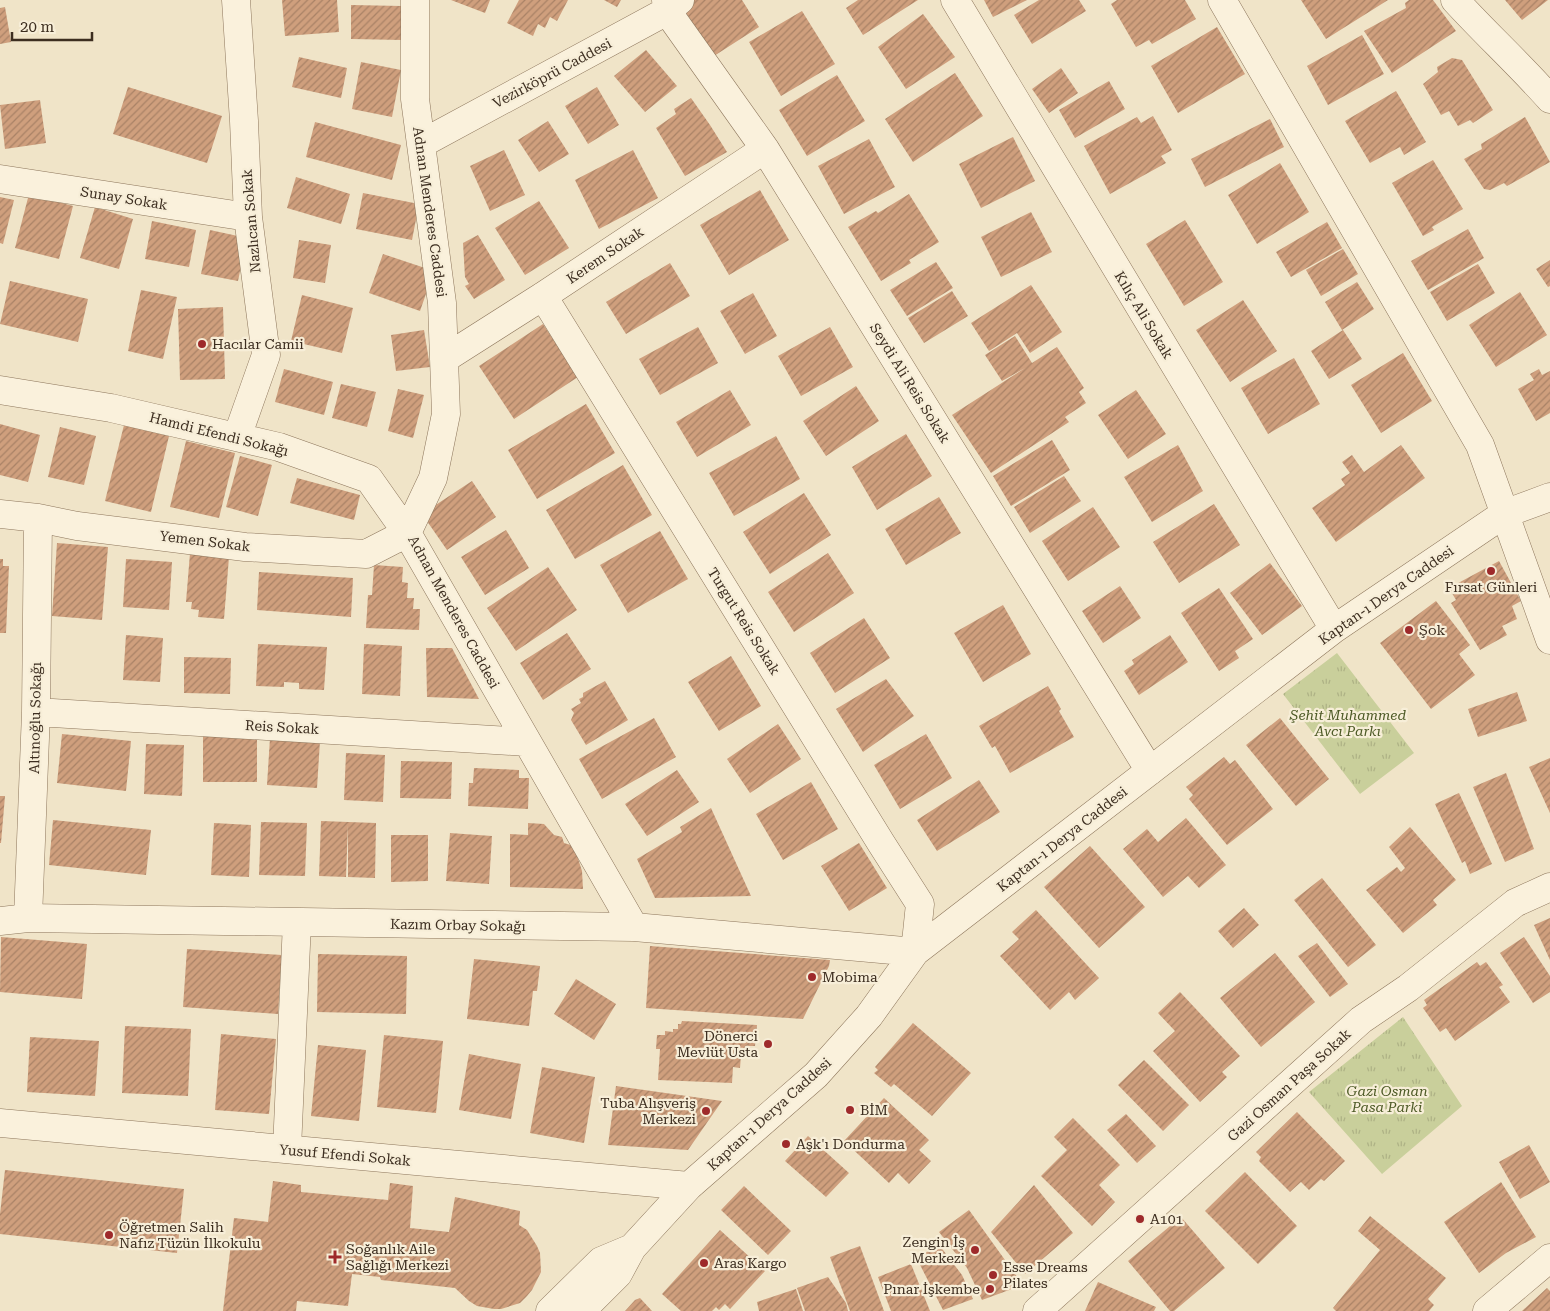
<svg xmlns="http://www.w3.org/2000/svg" width="1550" height="1311" font-family="'Roboto Serif',serif">
<defs>
<pattern id="grass-tufts" width="24" height="20" patternUnits="userSpaceOnUse" patternTransform="scale(1.25)"><rect width="24" height="20" fill="#c9cf9b"/><path d="M3 7l-1-3M5 7V3M7 7l1-3M15 17l-1-3M17 17v-4M19 17l1-3" fill="none" stroke="#aeb285"/></pattern>
<pattern id="building-hatch" width="6" height="6" patternUnits="userSpaceOnUse" patternTransform="scale(1.25)"><rect width="6" height="6" fill="#cf9f7d"/><path d="M-1 1l2-2M0 6l6-6M5 7l2-2" fill="none" stroke="#a98266"/></pattern>
</defs>
<rect width="100%" height="100%" fill="#f0e4c8"/>
<!-- grass -->
<path fill="url(#grass-tufts)" d="M1337 653 1414 753 1360 794 1283 694Z
M1403 1017 1462 1106 1382 1174 1309 1092Z"/>
<!-- building -->
<path fill="url(#building-hatch)" d="M282 0H337L339 32 285 36Z
M451 0H490L485 13Z
M519 0H568L557 21 550 17 545 28 538 24 533 36 507 23Z
M604 0H621L617 7Z
M689 0H742L759 27 714 56 681 5Z
M858 0H918L863 35 846 8Z
M984 0H1027L993 17Z
M1039 0H1079L1086 11 1032 44 1014 15Z
M1117 0H1185L1196 19 1152 44 1149 40 1136 47 1111 4Z
M1301 0H1388L1326 39Z
M1409 0H1433L1456 31 1392 73 1364 31 1406 8 1405 3Z
M1505 0H1548L1522 20Z
M351 5 402 6 401 40 351 39Z
M5 7 11 42 0 44V8Z
M802 11 835 64 781 96 749 42Z
M923 14 955 57 906 89 878 47Z
M1217 27 1245 74 1178 113 1151 66Z
M1362 35 1384 74 1328 105 1307 66Z
M646 50 677 86 645 112 614 76Z
M299 57 347 68 341 98 292 87Z
M1452 58 1462 60 1493 110 1473 123 1470 120 1458 126 1449 111 1441 115 1423 84 1438 72 1437 67Z
M361 62 401 70 392 117 352 109Z
M1061 68 1078 93 1049 113 1032 89Z
M955 73 983 116 913 162 885 119Z
M837 75 865 121 807 156 779 110Z
M1109 81 1125 109 1075 138 1059 110Z
M128 87 222 116 207 163 113 134Z
M597 87 619 125 588 144 565 106Z
M1396 91 1426 142 1404 155 1400 147 1370 163 1345 121Z
M691 98 710 125 727 152 685 176 656 128 676 114 674 109Z
M40 100 46 143 5 149 0 105Z
M1153 116 1172 150 1161 156 1166 163 1110 194 1084 146 1137 117 1141 123Z
M1525 117 1550 162 1507 186 1504 183 1490 190 1484 189 1464 159 1482 149 1481 144Z
M1270 119 1284 147 1205 187 1191 159Z
M548 121 569 154 539 172 518 140Z
M315 122 401 145 392 180 306 157Z
M1013 137 1035 181 981 208 959 164Z
M869 139 895 187 844 214 818 166Z
M504 150 525 195 490 211 470 166Z
M633 150 658 198 599 229 575 180Z
M1433 160 1463 209 1432 227 1434 230 1423 236 1392 183Z
M1280 163 1309 212 1257 244 1228 195Z
M296 177 350 194 341 224 287 208Z
M760 190 789 240 729 275 700 225Z
M363 193 419 204 412 240 356 229Z
M29 194 73 206 59 259 15 248Z
M909 194 939 242 909 260 911 263 881 281 848 227 876 211 878 213Z
M0 197 14 200 3 244 0 243Z
M539 201 569 248 525 275 495 228Z
M95 207 133 219 119 269 80 258Z
M1031 212 1052 252 1001 277 981 237Z
M1185 220 1223 282 1184 306 1146 244Z
M152 221 196 230 189 267 145 259Z
M1327 222 1342 248 1291 277 1276 252Z
M1468 229 1484 258 1428 290 1411 261Z
M210 230 247 238 238 281 201 274Z
M478 235 505 280 474 299 465 286 469 284 465 277 463 243Z
M299 240 331 245 325 283 293 278Z
M1343 249 1358 274 1321 296 1306 270Z
M383 254 434 271 420 311 369 293Z
M1550 260V286L1548 287 1536 269Z
M936 262 953 288 907 316 890 290Z
M670 263 690 296 626 334 606 302Z
M1478 264 1495 293 1447 321 1430 292Z
M10 281 88 299 78 342 0 324Z
M1357 282 1374 309 1342 330 1325 302Z
M1031 285 1062 332 1030 353 1017 333 989 351 971 323Z
M141 290 177 297 163 359 128 351Z
M952 291 968 316 924 343 908 318Z
M1520 292 1547 335 1496 367 1469 325Z
M753 293 777 336 745 354 720 311Z
M302 295 353 308 342 353 291 341Z
M1243 300 1277 351 1230 382 1196 330Z
M223 307 225 379 180 380 178 309Z
M543 324 578 377 514 419 479 366Z
M698 327 718 363 660 395 639 359Z
M830 327 853 367 801 396 778 356Z
M424 330 430 367 396 371 391 335Z
M1343 330 1362 359 1329 379 1311 351Z
M1015 336 1032 363 1057 347 1084 388 1079 392 1086 403 1065 417 1069 422 991 473 952 415 1025 368 1002 381 985 355Z
M1403 353 1432 401 1381 433 1351 385Z
M1294 358 1320 404 1268 434 1241 388Z
M284 369 333 382 324 415 275 402Z
M1539 369 1542 375 1550 371V413L1536 421 1518 389 1534 380 1530 374Z
M341 384 376 392 367 427 332 418Z
M856 386 879 421 826 456 803 421Z
M398 389 424 395 413 438 388 431Z
M730 390 751 425 697 457 676 422Z
M1136 390 1166 434 1128 459 1098 415Z
M586 404 615 453 537 499 508 450Z
M0 424 40 435 28 482 0 475Z
M124 425 169 436 151 512 105 501Z
M60 427 96 436 84 485 48 477Z
M906 434 932 476 877 510 852 467Z
M776 436 800 479 734 516 709 473Z
M1052 440 1070 470 1011 506 993 476Z
M186 441 235 453 219 518 170 507Z
M1178 445 1203 491 1152 522 1124 477Z
M1401 445 1425 478 1336 542 1312 508 1345 485 1341 479 1350 473 1342 462 1352 455 1364 472Z
M240 456 272 465 258 516 226 507Z
M623 465 652 515 575 559 546 510Z
M1064 476 1081 501 1030 533 1014 507Z
M297 478 360 495 354 520 290 503Z
M472 481 496 517 447 550 422 514Z
M804 493 831 535 770 574 743 532Z
M939 497 961 533 906 565 885 529Z
M1214 504 1240 545 1179 583 1153 542Z
M1093 507 1120 547 1068 581 1042 541Z
M506 530 529 568 485 595 461 557Z
M660 531 688 579 628 613 600 565Z
M57 543 108 547 102 620 52 616Z
M190 553 229 557 224 619 198 617 199 610 191 609 192 602H186Z
M828 553 854 593 794 632 768 592Z
M0 559H3V566H9L6 633H0Z
M126 559 172 562 169 610 123 607Z
M1499 561 1521 601 1512 606 1517 619 1502 626 1507 635 1480 650 1451 603 1456 600 1449 588Z
M1270 563 1302 606 1262 635 1230 593Z
M374 565 403 567 402 582 408 583 407 598H414L413 609H420L419 630 366 628 368 595H372Z
M548 567 577 610 516 651 487 608Z
M259 572 353 578 351 617 257 610Z
M1120 586 1141 618 1103 643 1082 611Z
M1219 588 1253 639 1235 651 1239 658 1219 671 1181 613Z
M1436 601 1470 645 1459 654 1475 675 1431 709 1380 643Z
M1003 605 1031 654 983 682 954 633Z
M864 618 890 658 835 693 810 653Z
M567 633 591 669 543 700 520 663Z
M126 635 163 638 160 682 123 680Z
M1170 635 1188 662 1139 695 1124 671 1134 664 1132 660Z
M258 644 327 647 324 690 299 689V683L284 682V687L256 686Z
M364 644 402 646 400 696 362 694Z
M426 648H452L479 699 427 697Z
M731 656 761 706 719 731 688 682Z
M184 657 231 658 230 694 184 693Z
M886 679 914 716 863 752 836 709Z
M605 681 628 720 586 745 571 720 574 713 571 709 581 703 579 699 583 697V693Z
M1048 686 1061 709 1059 711 1074 737 1010 773 995 746 992 748 979 726Z
M1517 692 1527 721 1478 737 1468 709Z
M654 718 676 757 602 799 579 759Z
M1280 718 1329 779 1296 806 1246 745Z
M778 724 801 759 750 793 727 759Z
M62 734 131 741 126 791 57 783Z
M203 734 257 735V782H203Z
M926 734 952 778 900 809 874 765Z
M270 738 320 741 317 788 267 785Z
M146 744 184 745 182 796 144 794Z
M346 753 385 755 383 802 344 800Z
M1224 757 1230 764 1235 760 1273 809 1227 845 1189 799 1193 795 1186 787Z
M1550 758V813L1529 767Z
M401 761 452 762 451 799 400 798Z
M474 768 519 770V778H529L528 809 468 806 469 783H473Z
M677 770 699 802 647 836 625 804Z
M1506 773 1534 849 1505 862 1473 787Z
M979 780 1000 812 937 851 917 820Z
M811 782 838 829 783 860 756 814Z
M1459 793 1492 864 1470 874 1465 861 1462 863 1435 804Z
M0 796H5L1 843H0Z
M711 808 751 896 655 898 637 859 682 832 680 827Z
M1186 818 1226 865 1199 888 1188 876 1163 897 1123 849 1147 829 1158 842Z
M53 820 151 830 146 875 49 865Z
M321 821 376 823 375 878 348 877V825L346 877 319 876Z
M261 822 307 823 305 876 259 875Z
M214 823 251 825 249 877 211 875Z
M528 823 544 824 554 835 562 837 564 843 574 846 582 871 583 889 510 887V834L528 835Z
M1410 827 1456 880 1433 900 1437 905 1403 933 1366 890 1397 867 1401 872 1405 868 1389 847Z
M450 833 492 836 489 884 446 881Z
M391 835H428V881L391 882Z
M859 843 887 888 849 911 821 866Z
M1090 846 1145 907 1099 948 1044 887Z
M1322 878 1376 945 1348 967 1294 900Z
M1244 908 1259 925 1233 948 1218 931Z
M1036 910 1099 978 1075 1000 1069 992 1050 1010 1000 956 1019 939 1012 932Z
M1550 918V960L1534 925Z
M1 937 87 944 82 999 0 992Z
M1524 937 1550 976V992L1533 1003 1500 953Z
M1317 943 1348 984 1330 997 1298 956Z
M650 946 830 960 829 966 803 1019 646 1008Z
M187 949 282 955 278 1014 183 1007Z
M1275 953 1315 1002 1261 1047 1220 998Z
M318 954 407 956 406 1014 317 1012Z
M474 959 540 966 537 991H533L529 1026 467 1019Z
M1477 962 1480 966 1486 962 1503 985 1499 987 1510 1002 1455 1041 1446 1028 1440 1032 1423 1008 1427 1005 1424 1000Z
M576 979 616 1004 594 1040 554 1014Z
M1180 992 1240 1056 1222 1072 1227 1077 1200 1102 1153 1051 1175 1031 1158 1013Z
M682 1021 757 1025 755 1046H748V1055H741L740 1068 733 1067 732 1083 658 1080 660 1049H656L657 1035H665V1031L673 1032V1029H678V1024H681Z
M913 1023 971 1073 932 1116 894 1084 891 1087 874 1073 878 1070 875 1067Z
M125 1026 191 1029 188 1096 122 1093Z
M221 1034 276 1039 269 1114 215 1110Z
M384 1035 443 1041 436 1113 377 1107Z
M30 1037 99 1041 95 1096 27 1092Z
M318 1045 366 1050 359 1121 311 1116Z
M469 1054 521 1064 511 1119 459 1110Z
M1144 1060 1189 1105 1163 1131 1118 1085Z
M542 1067 595 1077 584 1143 530 1133Z
M616 1086 722 1101 688 1150 608 1145Z
M884 1098 929 1140 919 1150 931 1161 909 1184 898 1173 889 1183 844 1141Z
M1297 1112 1345 1161 1324 1181 1321 1179 1309 1190 1301 1182 1290 1192 1259 1161 1261 1157 1256 1152Z
M1126 1114 1156 1146 1137 1163 1107 1130Z
M1073 1118 1120 1165 1099 1185 1115 1202 1092 1226 1041 1176 1067 1150 1054 1137Z
M808 1136 849 1173 826 1197 785 1161Z
M1529 1145 1550 1182 1520 1199 1499 1162Z
M5 1170 184 1189 177 1253 0 1234V1214Z
M1245 1172 1297 1226 1258 1264 1205 1211Z
M273 1181 301 1185V1192L388 1200 390 1183 413 1186 410 1228 449 1232 455 1197 520 1211 519 1225 527 1230 537 1246 540 1253 541 1272 532 1290 527 1296 520 1303 501 1309H494L477 1306 469 1301 455 1288 381 1280 380 1277 352 1274 348 1306 297 1301 296 1311H223L234 1218 268 1222Z
M1501 1182 1536 1237 1506 1253 1479 1273 1444 1222Z
M1034 1185 1073 1233 1025 1274 991 1232Z
M744 1186 791 1231 768 1255 721 1210Z
M969 1210 1023 1285 982 1300 967 1268 939 1232Z
M1370 1216 1446 1278 1428 1299 1434 1305 1429 1311H1336L1333 1308 1380 1250 1358 1231Z
M1181 1217 1225 1268 1174 1311H1170L1128 1261Z
M720 1230 765 1271 730 1309 725 1304 719 1310 716 1307 712 1311H681L662 1294Z
M860 1246 884 1311H850L830 1257Z
M940 1246 962 1275 973 1299 943 1310 916 1257Z
M911 1264 930 1311H891L878 1277Z
M828 1277 846 1303 848 1311H805L797 1288Z
M1098 1282 1156 1307 1154 1311H1085Z
M1547 1288 1550 1291V1311H1522Z
M796 1289 803 1311H759L757 1302Z
M640 1298 652 1311H625L635 1300Z"/>
<g fill="none" stroke-linecap="round" stroke-linejoin="round">
<defs>
<path id="minor" d="M236 0 244 121 248 217 266 355 237 437
M666 0 667 11 765 149 1150 771
M955 0 1334 629
M1222 0 1480 445 1550 640
M1455 0C1486 34 1520 65 1550 99
M421 144 667 11 680 0
M0 179 248 217
M444 359 543 296 765 149
M0 390 111 408 279 447 369 479 407 533 634 927
M0 514 38 518 77 526 245 547 366 554 407 533
M407 533 433 478 446 414 442 303 415 99V0
M36 712 527 742
M28 918 36 712 38 518
M0 921 28 918 634 927 915 952 920 904 881 843 543 296
M0 1123 689 1186
M287 1149 297 922
M550 1311 601 1261 632 1248
M581 1311 618 1274 632 1248 689 1186 816 1075 869 1016 915 952 1334 629 1504 514 1550 497
M1037 1311 1361 1020 1408 988 1515 903 1550 887
M1487 1311 1550 1258"/>
</defs>
<!-- minor casing -->
<use href="#minor" stroke="#8d765c" stroke-width="29"/>
<!-- minor -->
<use href="#minor" stroke="#faf1dc" stroke-width="28"/>
</g>
<!-- markers -->
<g fill="#9e2a2b" stroke="#f7eed8" stroke-width="2">
<circle cx="202" cy="344" r="5"/>
<circle cx="1491" cy="571" r="5"/>
<circle cx="1409" cy="630" r="5"/>
<circle cx="812" cy="977" r="5"/>
<circle cx="768" cy="1044" r="5"/>
<circle cx="850" cy="1110" r="5"/>
<circle cx="706" cy="1111" r="5"/>
<circle cx="786" cy="1144" r="5"/>
<circle cx="1140" cy="1219" r="5"/>
<circle cx="109" cy="1235" r="5"/>
<circle cx="975" cy="1250" r="5"/>
<path d="M332.5 1249.5h5v5h5v5h-5v5h-5v-5h-5v-5h5z"/>
<circle cx="704" cy="1263" r="5"/>
<circle cx="993" cy="1275" r="5"/>
<circle cx="990" cy="1289" r="5"/>
</g>
<g text-anchor="middle" dominant-baseline="central" stroke-width="4.5" stroke-linejoin="round" paint-order="stroke">
<!-- street labels -->
<g font-size="14" fill="#3d2e20" stroke="#f7eed8">
<text transform="translate(552 73) rotate(-28)">Vezirköprü Caddesi</text>
<text transform="translate(124 198) rotate(9)">Sunay Sokak</text>
<text transform="translate(430 212) rotate(82)">Adnan Menderes Caddesi</text>
<text transform="translate(251 221) rotate(-95)">Nazlıcan Sokak</text>
<text transform="translate(605 255) rotate(-34)">Kerem Sokak</text>
<text transform="translate(1144 315) rotate(59)">Kılıç Ali Sokak</text>
<text transform="translate(910 383) rotate(58)">Seydi Ali Reis Sokak</text>
<text transform="translate(219 434) rotate(14)">Hamdi Efendi Sokağı</text>
<text transform="translate(205 541) rotate(7)">Yemen Sokak</text>
<text transform="translate(1386 595) rotate(-35)">Kaptan-ı Derya Caddesi</text>
<text transform="translate(454 612) rotate(61)">Adnan Menderes Caddesi</text>
<text transform="translate(744 621) rotate(58)">Turgut Reis Sokak</text>
<text transform="translate(35 718) rotate(-89)">Altınoğlu Sokağı</text>
<text transform="translate(282 727) rotate(3)">Reis Sokak</text>
<text transform="translate(1062 839) rotate(-38)">Kaptan-ı Derya Caddesi</text>
<text transform="translate(458 925) rotate(1)">Kazım Orbay Sokağı</text>
<text transform="translate(1289 1085) rotate(-42)">Gazi Osman Paşa Sokak</text>
<text transform="translate(769 1114) rotate(-42)">Kaptan-ı Derya Caddesi</text>
<text transform="translate(345 1155) rotate(5)">Yusuf Efendi Sokak</text>
</g>
<!-- poi labels -->
<g font-size="14" fill="#3d2e20" stroke="#f7eed8" text-anchor="start">
<text x="212" y="344">Hacılar Camii</text>
<text x="1491" y="587" text-anchor="middle">Fırsat Günleri</text>
<text x="1419" y="630">Şok</text>
<text x="822" y="977">Mobima</text>
<text x="758" y="1036" text-anchor="end">Dönerci<tspan x="758" dy="16">Mevlüt Usta</tspan></text>
<text x="696" y="1103" text-anchor="end">Tuba Alışveriş<tspan x="696" dy="16">Merkezi</tspan></text>
<text x="860" y="1110">BİM</text>
<text x="796" y="1144">Aşk'ı Dondurma</text>
<text x="1150" y="1219">A101</text>
<text x="119" y="1227">Öğretmen Salih<tspan x="119" dy="16">Nafız Tüzün İlkokulu</tspan></text>
<text x="965" y="1242" text-anchor="end">Zengin İş<tspan x="965" dy="16">Merkezi</tspan></text>
<text x="346" y="1249">Soğanlık Aile<tspan x="346" dy="16">Sağlığı Merkezi</tspan></text>
<text x="714" y="1263">Aras Kargo</text>
<text x="1003" y="1267">Esse Dreams<tspan x="1003" dy="16">Pilates</tspan></text>
<text x="980" y="1289" text-anchor="end">Pınar İşkembe</text>
</g>
<!-- park labels -->
<g font-size="14" font-style="italic" fill="#4d5a26" stroke="#f7eed8">
<text x="1348" y="715">Şehit Muhammed<tspan x="1348" dy="16">Avcı Parkı</tspan></text>
<text x="1387" y="1091">Gazi Osman<tspan x="1387" dy="16">Pasa Parki</tspan></text>
</g>
</g>
<!-- scale -->
<path d="M12 32v8h80v-8" fill="none" stroke="#3d2e20" stroke-width="2.5"/>
<text x="20" y="32" font-size="15" fill="#3d2e20" stroke="#f7eed8" stroke-width="4" paint-order="stroke">20 m</text>
</svg>
